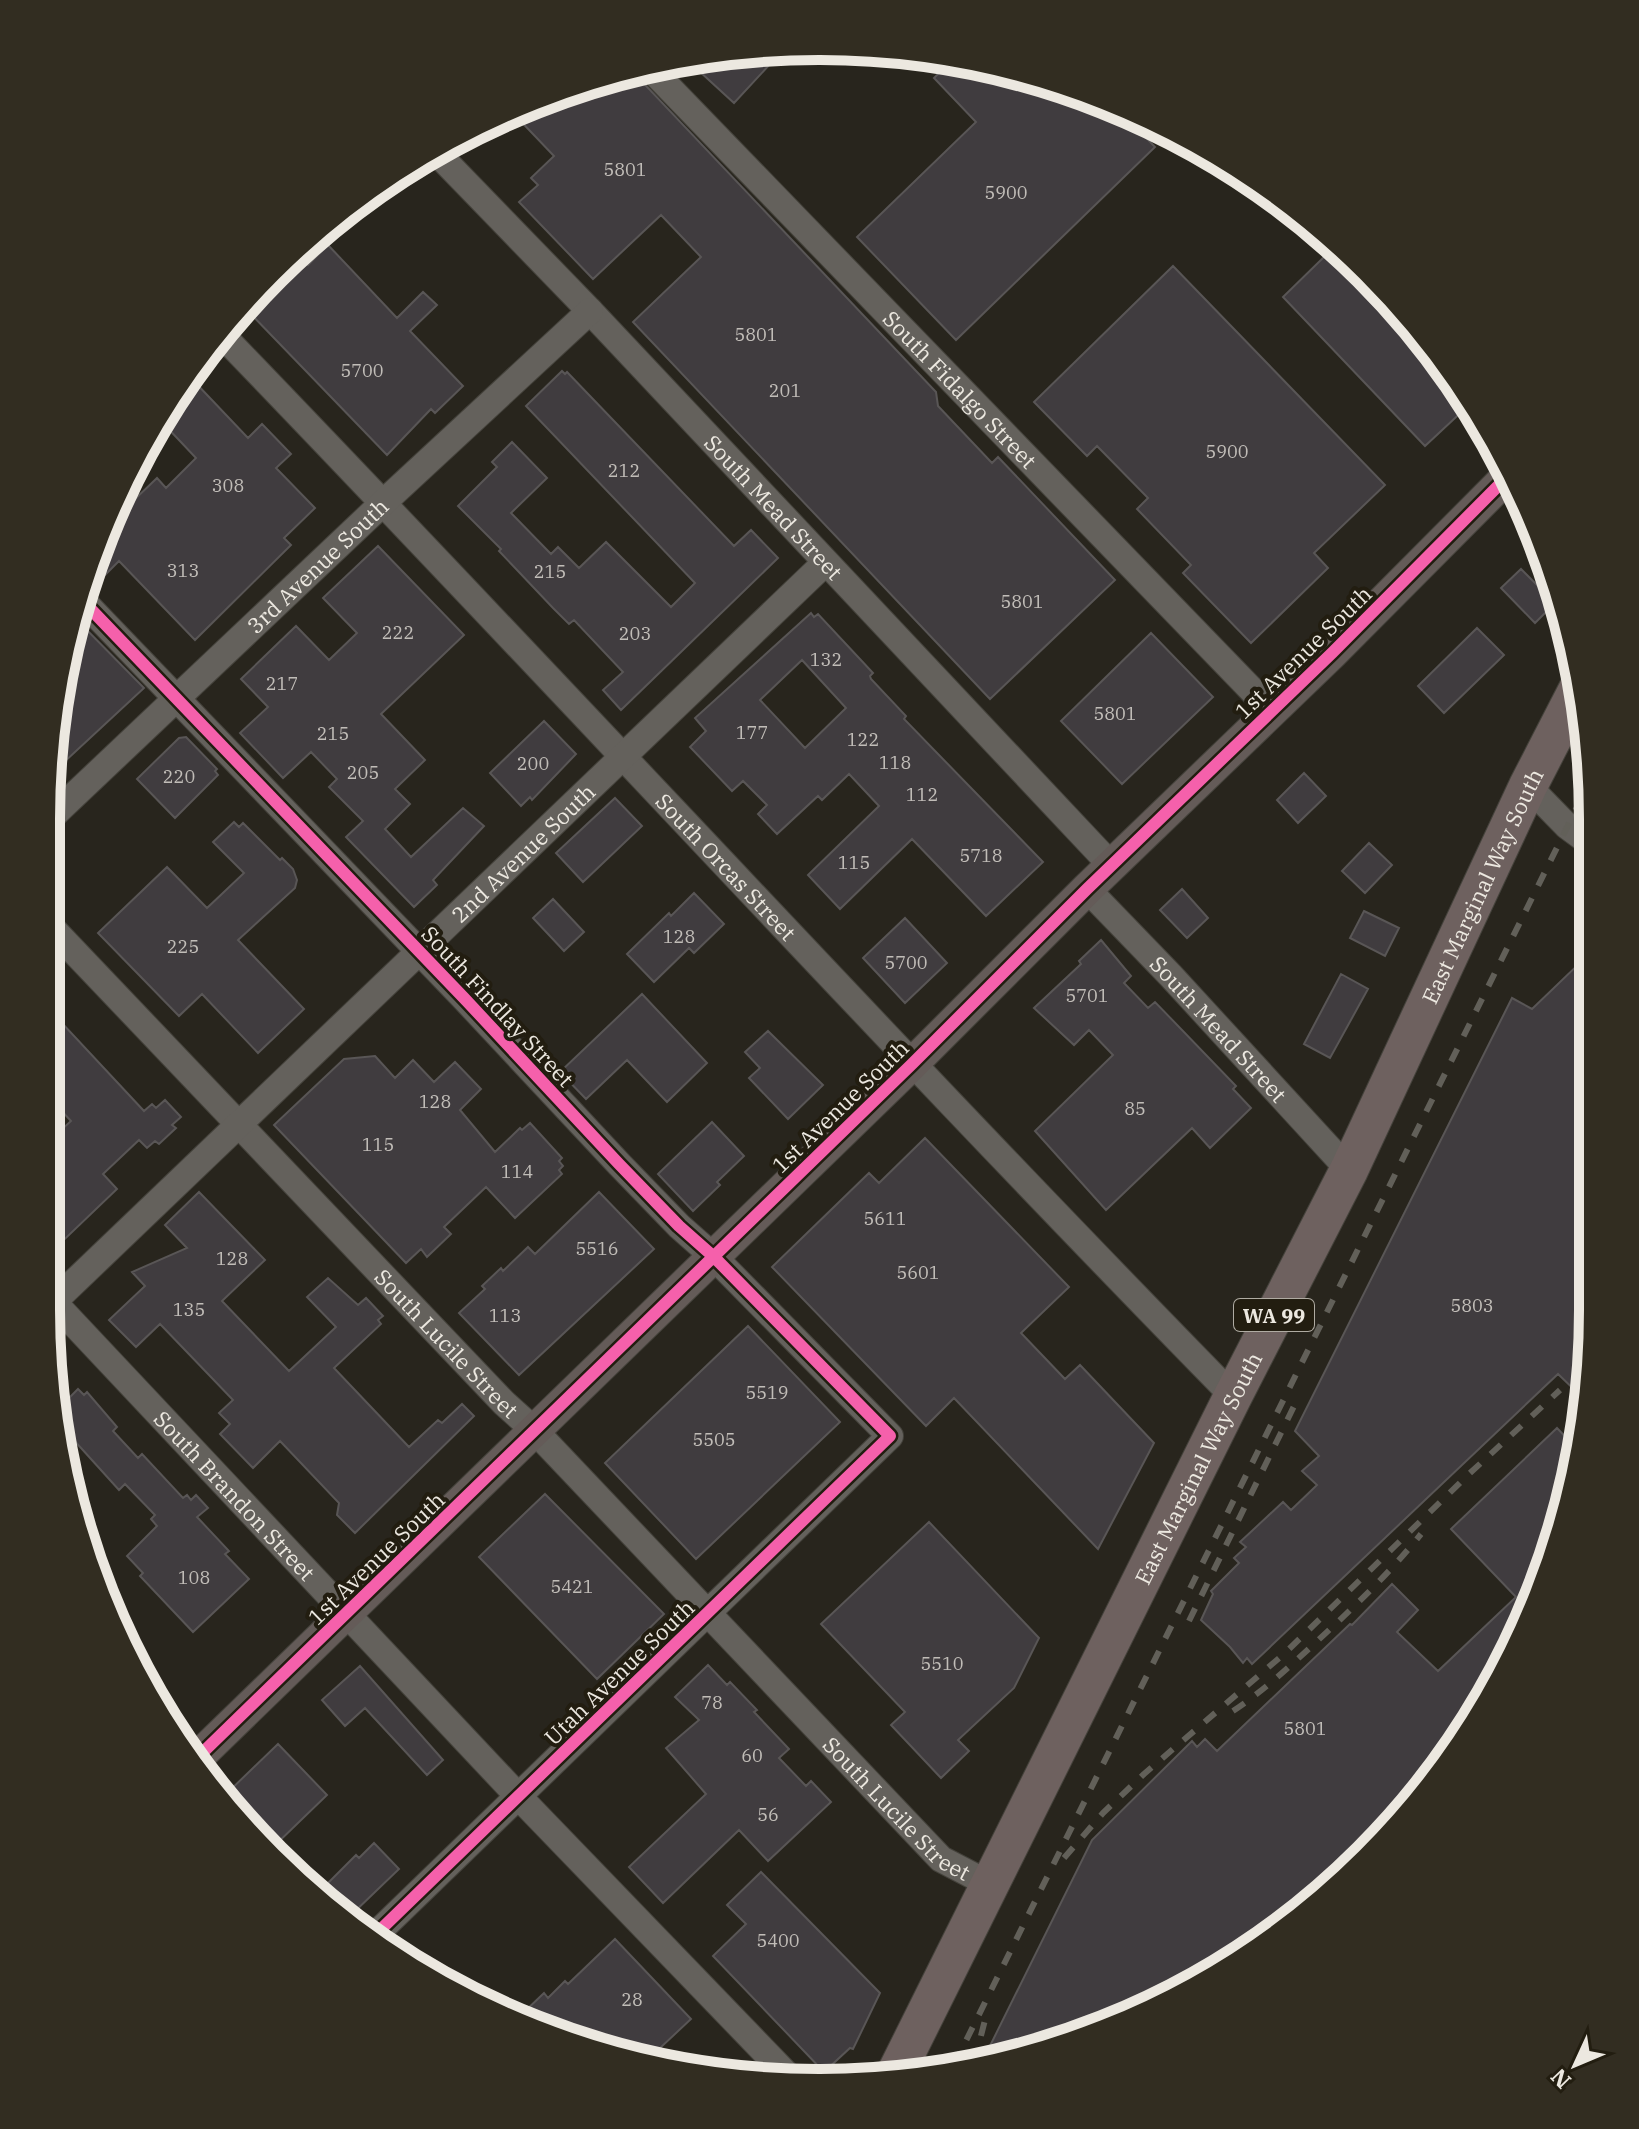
<svg xmlns="http://www.w3.org/2000/svg" width="1639" height="2129" font-family="'IBM Plex Serif',serif">
<rect width="100%" height="100%" fill="#28251d"/>
<!-- building -->
<path fill="#403c3f" stroke="#595656" stroke-width="2" fill-rule="evenodd" d="M784 49 734 103 686 59Z
M953 59 971 61 1114 104 1155 147 956 340 857 237 976 122 934 78Z
M633 72 936 392 938 406 992 463 998 457 1115 580 990 699 633 322 701 257 661 215 593 279 519 202 538 185 531 178 554 156 511 111 524 105Z
M328 245 397 318 423 292 437 305 410 331 463 386 435 413 431 409 387 455 247 310 302 259 308 265Z
M1326 255 1469 405 1425 446 1283 297Z
M1173 266 1385 485 1314 553 1328 568 1251 643 1183 573 1191 565 1137 509 1148 498 1097 446 1087 456 1034 402Z
M562 371 565 374 567 372 734 546 751 530 778 558 621 710 603 690 623 672 574 620 569 624 553 608 499 551 501 549 458 506 497 467 492 462 512 442 547 478 511 513 551 554 558 547 579 568 606 542 671 607 695 583 526 406Z
M191 378 248 438 262 424 291 454 276 468 315 508 284 538 291 545 195 640 119 561 98 582 87 571 108 525 157 478 166 488 196 458 161 421V416L185 380 187 382Z
M378 546 464 635 381 714 425 760 395 789 410 804 385 829 411 857 463 808 484 826 433 880 437 885 414 907 346 837 363 821 329 787 337 779 311 752 283 778 240 733 268 707 241 679 296 626 329 660 357 633 323 598Z
M1521 569 1555 603 1535 623 1501 588Z
M811 613 814 617 818 614 859 658 873 673 870 676 871 679 906 716 904 719 1043 862 986 916 912 839 840 909 808 875 879 806 849 774 822 800 818 796 777 834 758 814 767 805 743 781 732 791 690 747 706 731 695 718ZM802 660 846 708 805 748 760 700Z
M77 620 144 688 48 777V769Z
M1477 628 1504 655 1444 713 1418 686Z
M1151 633 1213 697 1122 784 1061 721Z
M544 721 576 754 532 800 530 797 521 806 490 773Z
M186 737 217 769 215 771 218 775 175 818 137 779 179 738Z
M1304 773 1326 796 1298 823 1277 800Z
M615 798 642 826 583 882 556 853Z
M234 822 239 827 243 823 280 860 282 858 293 869 297 880 295 888 238 940 304 1009 258 1053 202 994 179 1016 98 933 167 867 207 908 244 873 213 842Z
M1369 843 1392 865 1365 893 1342 871Z
M1182 889 1208 918 1187 938 1160 910Z
M694 893 724 924 694 953 689 948 654 982 627 954 669 913 671 916Z
M553 899 584 932 564 951 533 918Z
M1364 911 1399 928 1385 956 1350 938Z
M905 918 947 963 905 1003 863 958Z
M1101 940 1131 976 1124 983 1148 1008 1155 1002 1236 1086 1233 1089 1251 1108 1210 1148 1192 1128 1106 1210 1035 1131 1113 1055 1089 1030 1074 1045 1034 1008 1081 964 1079 961Z
M1586 957V1401L1558 1374 1252 1664 1247 1658 1243 1663 1230 1647 1201 1620 1213 1594 1211 1591 1239 1563 1234 1558 1246 1547 1240 1542 1283 1502 1291 1510 1317 1485 1302 1471 1319 1456 1295 1431 1512 998 1532 1009Z
M1341 974 1368 989 1330 1058 1304 1044Z
M642 994 707 1063 667 1102 627 1060 586 1099 560 1072Z
M47 1007 144 1111 152 1104 156 1108 165 1100 181 1117 172 1125 176 1128 159 1144 155 1141 147 1148 139 1140 103 1174 117 1189 46 1257V1144L71 1121 47 1095Z
M768 1031 823 1085 788 1119 749 1078 760 1068 745 1052Z
M375 1056 395 1078 413 1060 434 1082 455 1062 481 1089 460 1110 495 1152 520 1128 522 1130 530 1123 562 1158 559 1161 563 1166 559 1170 562 1174 515 1218 486 1187 444 1227 451 1234 427 1257 421 1249 406 1263 274 1125 344 1059Z
M712 1122 744 1156 717 1182 720 1185 693 1211 658 1174Z
M925 1138 1069 1287 1021 1333 1065 1379 1080 1365 1154 1443 1098 1549 954 1398 926 1426 772 1267 869 1173 879 1183Z
M199 1192 265 1260 222 1301 289 1371 336 1327 307 1297 328 1278 358 1305 366 1298 383 1316 378 1320 381 1324 334 1368 409 1447 438 1420 442 1423 462 1404 474 1416 355 1533 337 1515 339 1503 280 1441 253 1468 220 1434 230 1424 219 1413 233 1400 160 1324 136 1347 109 1320 145 1286 132 1272 187 1248 165 1225Z
M599 1192 654 1249 519 1375 459 1313 485 1289 482 1286 501 1268 503 1271 528 1247 535 1254Z
M748 1326 840 1422 696 1559 605 1463Z
M78 1389 84 1395 87 1392 117 1427 113 1431 138 1458 142 1454 183 1498 187 1495 191 1500 196 1495 208 1508 197 1517 229 1551 225 1554 249 1579 193 1632 140 1576 143 1573 127 1556 157 1526 151 1519 155 1515 125 1484 119 1490 62 1427 59 1408Z
M1557 1428 1577 1449 1552 1559 1463 1739 1367 1856 1249 1953 1020 2057 982 2062 1092 1840 1192 1741 1197 1747 1205 1739 1217 1751 1350 1624 1352 1625 1392 1584 1418 1610 1397 1632 1438 1671 1516 1597 1451 1529Z
M545 1494 664 1614 597 1679 479 1557Z
M929 1522 1039 1638 1014 1688 958 1740 969 1751 941 1778 891 1725 905 1712 821 1624Z
M708 1665 727 1685 730 1682 757 1710 754 1712 789 1749 779 1758 806 1786 811 1781 831 1802 768 1861 739 1830 663 1903 629 1867 706 1794 666 1748 699 1720 675 1697Z
M360 1666 443 1760 427 1775 365 1708 345 1726 322 1700Z
M278 1744 327 1795 269 1851 225 1795Z
M374 1843 399 1869 350 1916 323 1888 356 1855 359 1858Z
M761 1872 880 1993 853 2049 850 2048 824 2072 713 1956 746 1924 727 1905Z
M615 1939 691 2019 660 2048 674 2064 620 2057 520 2016 544 1993 548 1998 565 1981 568 1984Z"/>
<g fill="none" stroke-linecap="round" stroke-linejoin="round">
<defs>
<g id="minor">
<path id="s1" d="M649 67 1272 711"/>
<path id="s2" d="M436 152 590 311 1111 865"/>
<path id="s3" d="M221 334C561 686 891 1047 1233 1396"/>
<path d="M81 599 464 998 619 1164 679 1226 714 1257 890 1436 375 1935"/>
<path d="M1528 786 1567 826 1586 840"/>
<path id="s4" d="M47 821 384 502 590 311"/>
<path id="s5" d="M1087 889 1171 976 1349 1170"/>
<path id="s6" d="M47 923 504 1403 535 1431 941 1859 991 1885"/>
<path id="s7" d="M46 1294 519 1797 791 2079"/>
<path id="s8" d="M46 1309 825 563"/>
</g>
<path id="major" d="M197 1758 912 1064 1087 889 1332 653 1506 478"/>
<g id="highway">
<path id="s9" d="M896 2073 1233 1396 1349 1170 1528 786 1579 687"/>
</g>
</defs>
<!-- minor casing -->
<use href="#minor" stroke="#44423b" stroke-width="28"/>
<!-- major casing -->
<use href="#major" stroke="#44423b" stroke-width="34"/>
<!-- highway casing -->
<use href="#highway" stroke="#44423b" stroke-width="40"/>
<!-- minor -->
<use href="#minor" stroke="#64615c" stroke-width="26"/>
<!-- major -->
<use href="#major" stroke="#645b58" stroke-width="32"/>
<!-- highway -->
<use href="#highway" stroke="#6e615f" stroke-width="38"/>
<!-- rail -->
<path stroke="#626059" stroke-width="6" stroke-dasharray="14 14" stroke-linecap="butt" d="M1189 1621 1298 1398
M1233 1711C1262 1692 1288 1668 1314 1644 1352 1609 1389 1574 1421 1534
M1064 1858 1103 1813 1144 1774 1285 1653 1469 1474 1560 1390
M974 2063 985 2020
M954 2065 1586 789"/>
<defs>
<path id="cycleway" d="M81 599 464 998 619 1164 679 1226 714 1257 890 1436 375 1935
M197 1758 912 1064 1087 889 1332 653 1506 478"/>
</defs>
<!-- cycleway casing -->
<use href="#cycleway" stroke="#221d10" stroke-width="17"/>
<!-- cycleway -->
<use href="#cycleway" stroke="#f560ab" stroke-width="12"/>
</g>
<g text-anchor="middle" dominant-baseline="central" stroke-width="8" stroke-linejoin="round" paint-order="stroke">
<!-- number labels -->
<g font-size="18" fill="#c1bdb8">
<text x="625" y="169">5801</text>
<text x="1006" y="192">5900</text>
<text x="756" y="334">5801</text>
<text x="362" y="370">5700</text>
<text x="785" y="390">201</text>
<text x="1227" y="451">5900</text>
<text x="624" y="470">212</text>
<text x="228" y="485">308</text>
<text x="183" y="570">313</text>
<text x="550" y="571">215</text>
<text x="1022" y="601">5801</text>
<text x="398" y="632">222</text>
<text x="635" y="633">203</text>
<text x="826" y="659">132</text>
<text x="282" y="683">217</text>
<text x="1115" y="713">5801</text>
<text x="752" y="732">177</text>
<text x="333" y="733">215</text>
<text x="863" y="739">122</text>
<text x="895" y="762">118</text>
<text x="533" y="763">200</text>
<text x="363" y="772">205</text>
<text x="179" y="776">220</text>
<text x="922" y="794">112</text>
<text x="981" y="855">5718</text>
<text x="854" y="862">115</text>
<text x="679" y="936">128</text>
<text x="183" y="946">225</text>
<text x="906" y="962">5700</text>
<text x="1087" y="995">5701</text>
<text x="435" y="1101">128</text>
<text x="1135" y="1108">85</text>
<text x="378" y="1144">115</text>
<text x="517" y="1171">114</text>
<text x="885" y="1218">5611</text>
<text x="597" y="1248">5516</text>
<text x="232" y="1258">128</text>
<text x="918" y="1272">5601</text>
<text x="1472" y="1305">5803</text>
<text x="189" y="1309">135</text>
<text x="505" y="1315">113</text>
<text x="767" y="1392">5519</text>
<text x="714" y="1439">5505</text>
<text x="194" y="1577">108</text>
<text x="572" y="1586">5421</text>
<text x="942" y="1663">5510</text>
<text x="712" y="1702">78</text>
<text x="1305" y="1728">5801</text>
<text x="752" y="1755">60</text>
<text x="768" y="1814">56</text>
<text x="778" y="1940">5400</text>
<text x="632" y="1999">28</text>
</g>
<!-- shield labels -->
<rect fill="#221d10" stroke="#afaba2" stroke-width="2" x="1234" y="1299" width="80" height="32" rx="6"/>
<g font-size="20" font-weight="bold" fill="#ece8e0">
<text x="1274" y="1315">WA 99</text>
</g>
<!-- street labels -->
<g font-size="22" fill="#ece8e0" stroke="#221d10">
<text stroke="none"><textPath href="#s1" startOffset="448">South Fidalgo Street</textPath></text>
<text stroke="none"><textPath href="#s2" startOffset="490">South Mead Street</textPath></text>
<text stroke="none"><textPath href="#s4" startOffset="372">3rd Avenue South</textPath></text>
<text transform="translate(1303 652) rotate(-44)">1st Avenue South</text>
<text stroke="none"><textPath href="#s8" startOffset="660">2nd Avenue South</textPath></text>
<text stroke="none"><textPath href="#s3" startOffset="734">South Orcas Street</textPath></text>
<text stroke="none"><textPath href="#s9" startOffset="1324">East Marginal Way South</textPath></text>
<text transform="translate(498 1006) rotate(47)">South Findlay Street</text>
<text stroke="none"><textPath href="#s5" startOffset="192">South Mead Street</textPath></text>
<text transform="translate(840 1106) rotate(-44)">1st Avenue South</text>
<text stroke="none"><textPath href="#s6" startOffset="580">South Lucile Street</textPath></text>
<text stroke="none"><textPath href="#s9" startOffset="676">East Marginal Way South</textPath></text>
<text stroke="none"><textPath href="#s7" startOffset="276">South Brandon Street</textPath></text>
<text transform="translate(376 1558) rotate(-44)">1st Avenue South</text>
<text transform="translate(619 1672) rotate(-44)">Utah Avenue South</text>
<text stroke="none"><textPath href="#s6" startOffset="1228">South Lucile Street</textPath></text>
</g>
</g>
<!-- crop -->
<path d="M0 0H1639V2129H0ZM819 60H820A759 759 0 0 1 1579 819V1310A759 759 0 0 1 820 2069H819A759 759 0 0 1 60 1310V819A759 759 0 0 1 819 60Z" fill="#322d21" fill-rule="evenodd"/>
<path fill="none" stroke="#ece8e0" stroke-width="10" d="M819 60H820A759 759 0 0 1 1579 819V1310A759 759 0 0 1 820 2069H819A759 759 0 0 1 60 1310V819A759 759 0 0 1 819 60Z"/>
<!-- north arrow -->
<g transform="translate(1575 2065) rotate(226)" stroke="#221d10" stroke-width="6" paint-order="stroke">
<path d="M0-6L14 30L0 20L-14 30Z" fill="#ece8e0"/>
<text y="-12" font-size="22" font-weight="bold" text-anchor="middle" fill="#ece8e0">N</text>
</g>
</svg>
